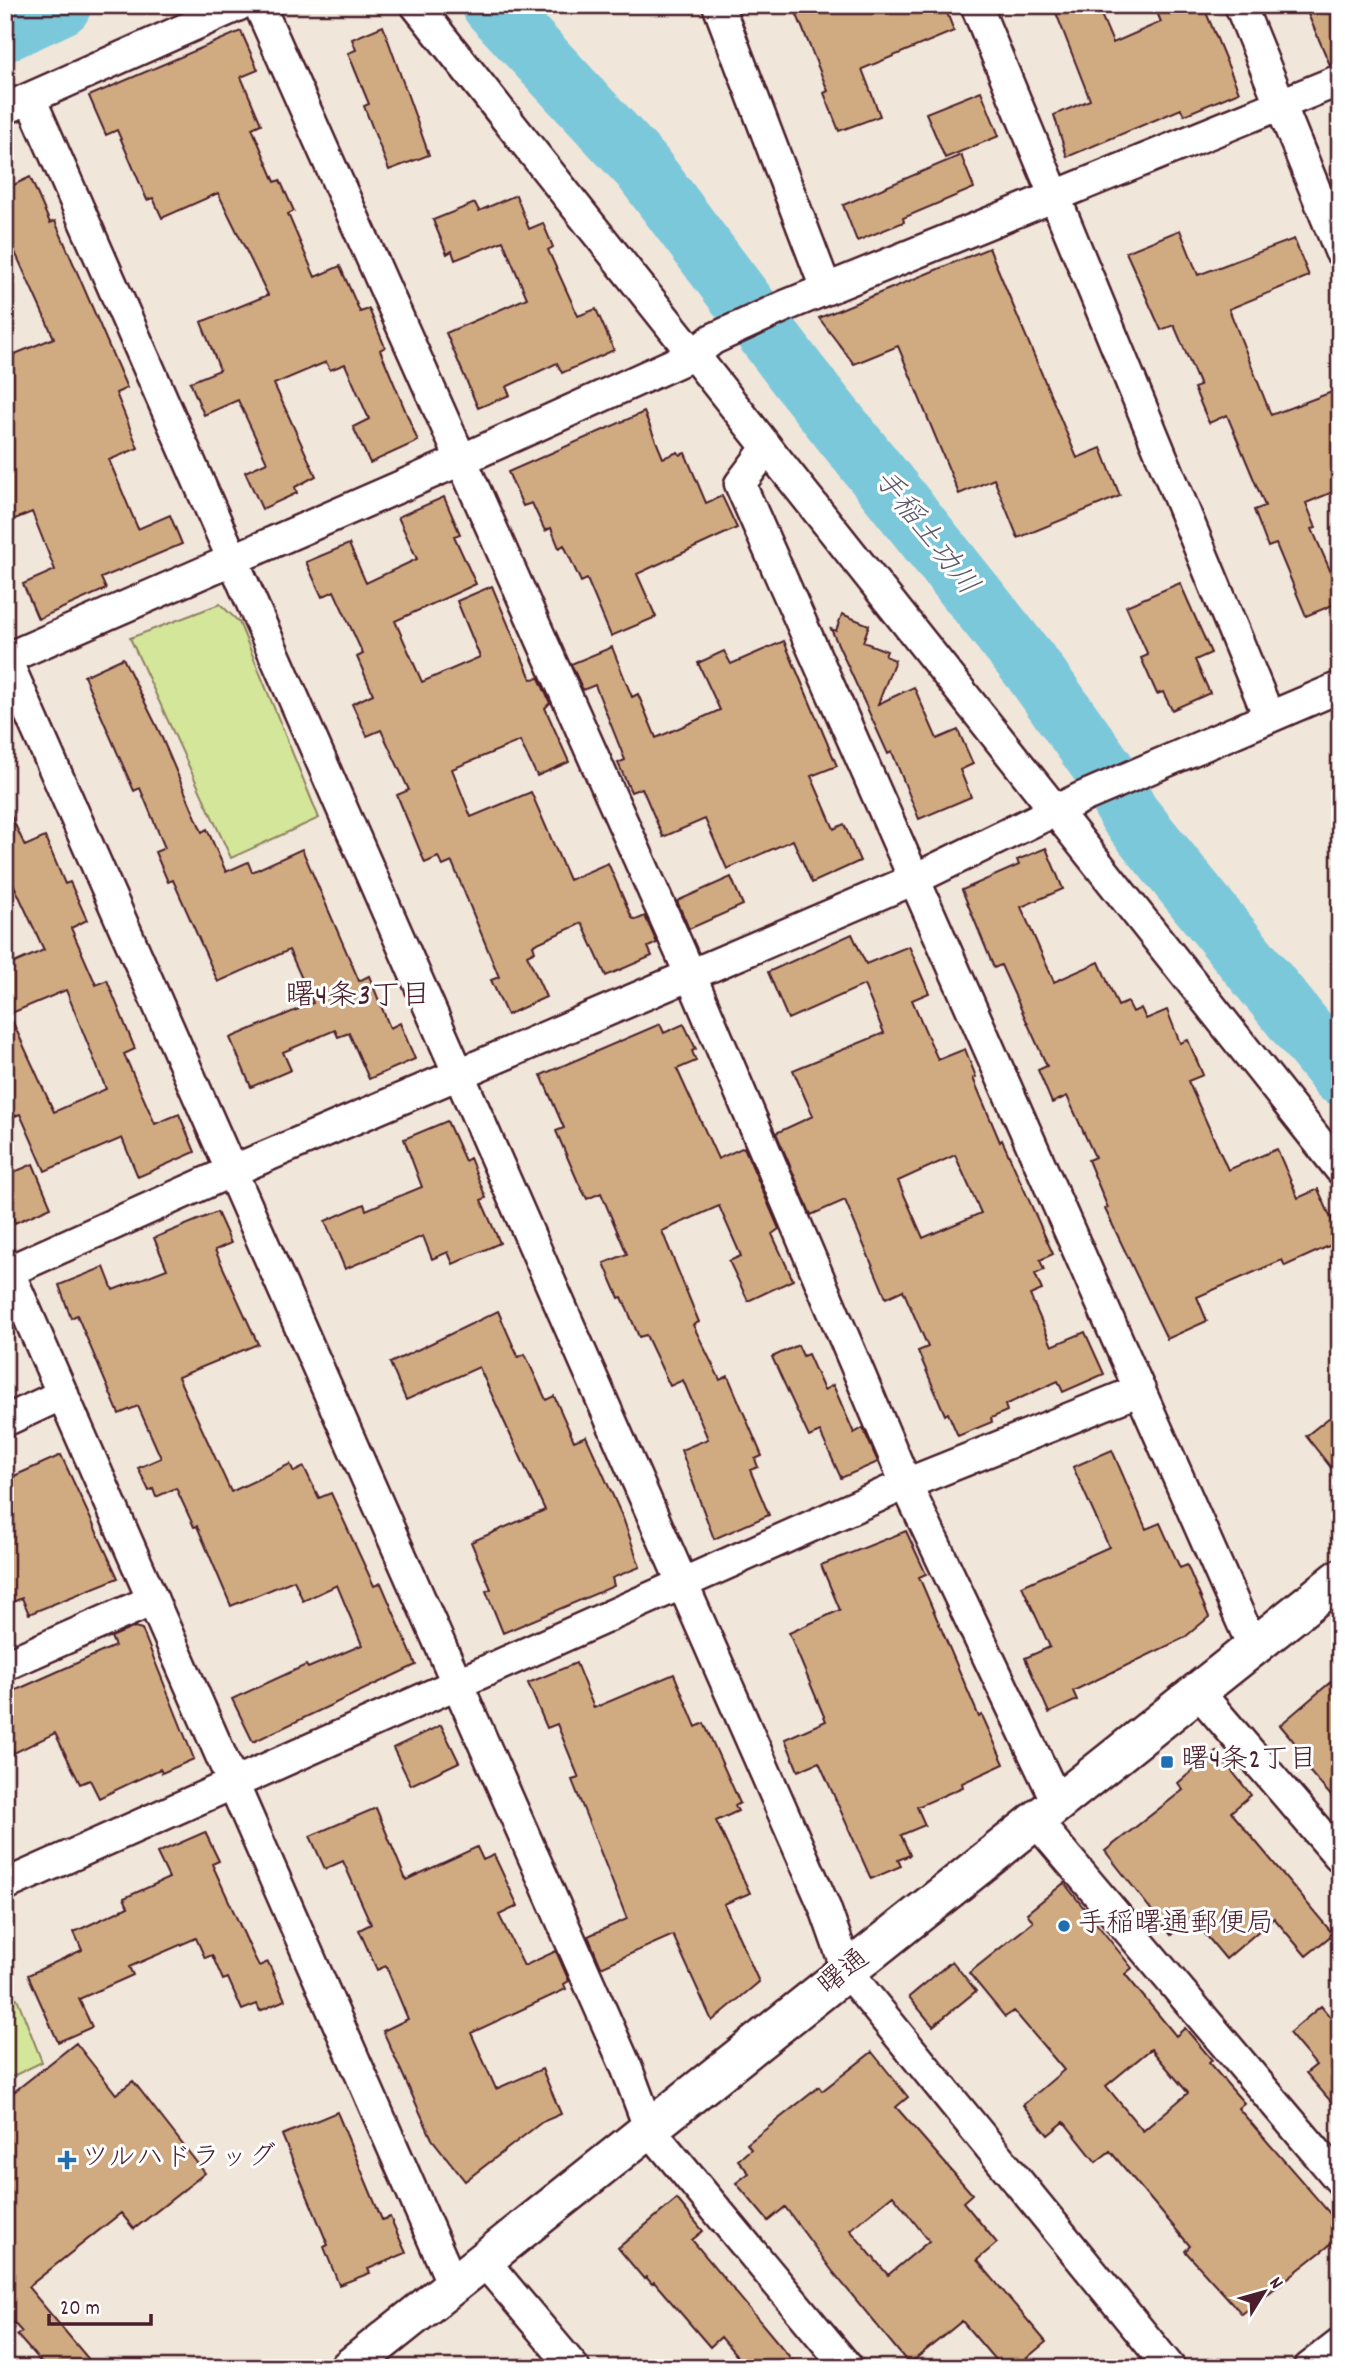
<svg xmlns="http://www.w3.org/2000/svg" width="1345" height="2373" font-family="Dekko,'Klee One',sans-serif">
<rect width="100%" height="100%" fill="#f1e6da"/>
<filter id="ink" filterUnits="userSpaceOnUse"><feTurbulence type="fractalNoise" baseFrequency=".0143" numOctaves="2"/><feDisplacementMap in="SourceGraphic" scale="14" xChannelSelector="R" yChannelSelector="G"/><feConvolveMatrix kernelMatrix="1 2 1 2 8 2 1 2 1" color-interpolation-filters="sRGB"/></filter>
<g filter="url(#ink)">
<!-- green -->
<path fill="#d4e69a" stroke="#8f8262" stroke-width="2" d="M220 604 239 622 319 818 231 858 130 638Z
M17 1998 42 2062 5 2080V2003Z"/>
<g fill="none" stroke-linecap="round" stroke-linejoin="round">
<!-- river -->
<path stroke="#7cc8db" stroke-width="61" d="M492 5 642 167 798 375 1034 671 1106 772 1129 814 1340 1075
M5 31 61 5"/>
</g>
<!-- building -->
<path fill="#d0ab82" stroke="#4a1f2b" stroke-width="2" fill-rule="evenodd" d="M793 5H944L954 31 862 69 880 116 839 131 824 93 828 91Z
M1053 5H1097L1113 43 1161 22 1154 5H1203L1239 92 1184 115 1181 109 1067 157 1054 115 1090 100Z
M1304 5H1340V63L1330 65Z
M383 26 429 155 389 170 364 106 369 104 348 53 356 50 352 39Z
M241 31 258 70 241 77 261 124 252 128 275 182 280 180 294 211 288 214 315 277 340 266 360 312 369 309 385 347 380 350 418 441 370 463 353 427 369 419 345 364 330 370 326 362 274 384 316 476 295 487 297 493 262 509 245 472 267 462 238 400 204 415 190 382 220 370 201 322 268 295 218 193 162 218 153 198 147 200 117 130 106 135 89 96Z
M981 91 999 136 945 158 926 113Z
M961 155 974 188 903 218 904 222 857 241 843 205Z
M30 177 50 223 55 221 127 388 116 393 138 448 109 460 138 529 170 515 182 544 101 578 106 589 38 619 23 584 55 570 32 512 5 523V358L54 338 5 230V189Z
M516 195 529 229 543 223 553 247 548 250 578 316 596 309 614 350 562 373 557 363 506 387 510 395 478 408 446 333 527 298 503 241 455 260 452 251 447 254 433 220 475 203 479 211Z
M1180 230 1198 275 1294 239 1309 276 1229 309 1271 415 1340 389V489L1306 503 1316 528 1312 529 1340 593V602L1306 616 1276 544 1268 547 1254 510 1265 506 1227 415 1209 423 1194 388 1200 386 1174 325 1161 330 1126 252Z
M989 248 1077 458 1101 448 1120 496 1018 538 994 479 959 494 898 346 854 364 819 318Z
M644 412 663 458 678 452 680 455 685 453 706 503 722 496 737 528 637 574 656 617 611 636 587 579 581 582 564 545 559 548 551 528 545 531 532 503 523 506 508 472Z
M444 497 460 534 454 536 476 584 395 621 422 682 480 657 457 601 492 586 531 679 539 678 550 703 545 708 569 762 537 776 520 741 452 769 471 817 531 792 569 880 608 863 632 918 636 920 645 916 657 943 648 947 652 956 606 976 582 923 533 945 535 951 527 955 546 997 507 1015 491 980 499 977 452 862 443 866 438 857 425 863 397 795 409 790 381 730 367 736 352 704 373 694 357 657 363 654 334 591 322 597 306 562 349 544 366 583 417 559 398 517Z
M1180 583 1211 653 1195 660 1210 693 1172 710 1163 692 1157 694 1141 658 1148 655 1126 606Z
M842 614 869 625 863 642 887 651 885 656 895 660 878 704 914 687 937 739 958 730 973 764 960 770 971 797 919 819 892 752 888 754 831 629 836 631Z
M784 641 837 766 811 776 834 829 844 824 860 861 812 883 793 840 727 869 705 819 663 837 642 788 631 792 618 763 625 760 595 685 583 690 571 664 612 647 632 697 638 694 656 738 720 710 698 663 724 651 731 664Z
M123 658 159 731 202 832 207 829 226 872 248 862 252 872 302 849 359 981 369 976 390 1028 400 1023 415 1059 369 1079 349 1033 338 1037 335 1030 283 1052 291 1070 251 1087 230 1038 313 1003 289 950 218 982 173 880 168 882 155 852 165 848 140 788 134 791 84 676Z
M5 803 25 846 45 837 65 884 70 882 87 920 71 928 96 985 107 980 135 1049 124 1054 155 1124 179 1114 195 1152 138 1177 122 1138 45 1171 20 1114 5 1120V967L44 950 5 866ZM66 990 106 1089 54 1112 9 1014Z
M1046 848 1063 889 1021 907 1054 982 1099 962 1118 1006 1128 1002 1133 1012 1141 1008 1146 1019 1167 1010 1180 1043 1188 1040 1203 1075 1188 1081 1228 1170 1277 1149 1298 1198 1318 1189 1340 1238V1241L1285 1266 1282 1260 1197 1297 1207 1321 1167 1339 1105 1209 1108 1208 1088 1160 1095 1157 1067 1096 1052 1103 1038 1070 1047 1066 1001 965 994 968 962 890 1019 865 1017 860Z
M731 877 743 905 689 929 677 901Z
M852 934 866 964 909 946 929 993 912 1000 938 1060 965 1049 976 1077 973 1078 1000 1142 1002 1140 1053 1254 1040 1260 1044 1270 1035 1274 1042 1290 1030 1295 1052 1346 1085 1332 1104 1374 1063 1392 1058 1381 1005 1405 1007 1411 991 1418 992 1422 958 1436 948 1413 945 1415 918 1351 928 1347 903 1290 886 1298 845 1200 811 1215 776 1133 813 1116 793 1070 884 1033 864 985 788 1019 768 972ZM955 1155 981 1213 923 1238 898 1181Z
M660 1024 664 1033 684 1024 696 1049 692 1051 696 1061 677 1069 718 1159 744 1147 779 1229 772 1234 793 1280 748 1301 729 1261 741 1256 719 1206 662 1231 699 1322 693 1325 720 1380 728 1376 762 1456 755 1459 758 1467 750 1470 769 1515 714 1539 681 1450 708 1439 683 1380 670 1386 646 1335 639 1337 622 1297 619 1298 604 1263 627 1254 601 1193 587 1199 578 1182 556 1131 564 1128 541 1075Z
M447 1121 465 1161 470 1158 486 1198 481 1200 500 1243 453 1264 448 1252 432 1259 423 1236 345 1269 325 1221 364 1204 366 1210 422 1187 404 1139Z
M33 1164 51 1207 15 1223 5 1200V1176Z
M217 1212 231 1243 215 1250 258 1344 178 1377 231 1492 290 1464 294 1472 304 1467 319 1498 331 1493 374 1586 381 1583 416 1665 253 1742 232 1699 306 1665 308 1668 362 1645 337 1585 303 1601 294 1580 231 1606 197 1526 194 1527 176 1488 156 1497 153 1489 149 1491 138 1468 161 1458 138 1406 119 1414 77 1315 71 1318 59 1285 104 1267 113 1290 167 1269 154 1238Z
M498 1311 518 1357 525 1354 546 1400 554 1396 574 1441 586 1436 623 1518 640 1567 612 1578 614 1586 503 1633 486 1591 491 1589 471 1542 545 1510 479 1367 406 1400 390 1363Z
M798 1345 803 1356 808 1354 824 1390 833 1385 854 1433 863 1428 878 1462 841 1478 820 1432 809 1437 772 1357Z
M1340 1409V1479L1306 1436Z
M1112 1450 1146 1529 1160 1523 1180 1568 1187 1565 1209 1617 1184 1638 1073 1691 1077 1700 1049 1713 1025 1658 1050 1647 1022 1586 1109 1547 1073 1467Z
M61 1455 118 1578 29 1614 22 1598 13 1602 5 1584V1480Z
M906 1531 926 1574 919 1577 979 1717 982 1715 1004 1764 962 1783 963 1787 917 1807 925 1825 901 1835 910 1855 898 1860 901 1866 871 1879 819 1762 798 1771 785 1739 826 1721 789 1633 840 1610 821 1565Z
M135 1627 142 1629 194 1759 162 1773 160 1769 99 1798 90 1780 80 1784 55 1733 14 1753 5 1734V1695L115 1646 111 1637Z
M576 1663 594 1708 674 1674 696 1727 704 1723 740 1803 735 1806 738 1811 716 1821 750 1893 724 1904 759 1982 712 2021 673 1935 601 1967 588 1936 627 1919 572 1780 579 1778 557 1724 547 1728 528 1683Z
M1340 1674V1806L1295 1755 1301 1750 1280 1725Z
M441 1725 459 1762 411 1785 393 1748Z
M1216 1751 1251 1795 1231 1812 1333 1934 1306 1956 1274 1918 1226 1959 1191 1917 1171 1935 1105 1851 1183 1790 1178 1783Z
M376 1808 406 1880 477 1847 483 1860 494 1855 518 1906 499 1915 524 1966 556 1951 569 1981 564 1984 566 1989 471 2033 496 2089 542 2069 561 2114 542 2122 465 2181 432 2139 383 2031 408 2019 386 1966 377 1970 359 1930 371 1924 343 1861 325 1869 310 1836Z
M205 1832 219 1861 212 1864 253 1954 259 1966 268 1962 285 2000 260 2011 257 2004 242 2010 228 1978 223 1980 212 1955 205 1958 196 1938 129 1967 133 1975 79 1999 92 2027 58 2042 28 1975 82 1950 74 1932 128 1907 124 1898 169 1878 157 1853Z
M1064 1883 1132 1968 1125 1974 1176 2036 1185 2028 1212 2060 1209 2063 1244 2103 1238 2108 1340 2225V2237L1242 2314 1185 2251 1190 2246 1110 2151 1096 2162 1064 2122 1048 2135 1023 2105 1064 2070 1014 2011 1005 2017 969 1973 1033 1922 1027 1913ZM1151 2049 1188 2093 1143 2131 1106 2086Z
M952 1961 976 1991 933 2026 909 1997Z
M1321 2006 1340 2029V2112L1306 2073 1316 2065 1289 2033Z
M76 2043 116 2094 133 2081 205 2173 134 2229 121 2213 28 2287 96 2368H46L17 2335 22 2332 5 2313V2099Z
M872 2052 908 2097 896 2107 972 2194 963 2202 997 2243 977 2260 1046 2342 1015 2368H1002L962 2321 909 2364 833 2272 785 2207 768 2221 736 2183 749 2173 738 2160 751 2149 747 2144 819 2087 822 2091ZM893 2195 929 2241 888 2275 850 2230Z
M337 2112 382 2220 390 2217 406 2253 368 2269 370 2273 339 2285 324 2247 328 2245 282 2135Z
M677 2199 703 2231 692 2240 799 2368H747L721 2337 710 2347 654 2282 652 2284 646 2277 644 2279 618 2248Z"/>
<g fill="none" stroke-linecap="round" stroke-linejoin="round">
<defs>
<path id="minor" d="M259 5 691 976 906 1484 1058 1804
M416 5 1340 1169
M718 5 826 289
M976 5 1269 717
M1240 5 1340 251
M30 98 825 1908 848 1973 1170 2368
M5 109 239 5
M767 448 740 484 1253 1647
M5 657 627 2069 650 2130 848 2368
M5 659 461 460 693 355 713 339 785 306 1340 80
M5 1263 453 2285
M9 1271 232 1171 915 879 1083 797 1340 687
M5 1421 63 1394
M5 1665 153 1600
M1199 1693 1340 1857
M1036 1821 1340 2180
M5 1885 906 1484 1140 1390
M484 2261 574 2368
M1309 2368 1340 2344"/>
<path id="tertiary" d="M349 2368 1340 1578"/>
</defs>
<!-- minor casing -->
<use href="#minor" stroke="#4a1f2b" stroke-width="35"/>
<!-- tertiary casing -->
<use href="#tertiary" stroke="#4a1f2b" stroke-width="42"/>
<!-- minor -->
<use href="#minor" stroke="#fff" stroke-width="30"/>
<!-- tertiary -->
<use href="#tertiary" stroke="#fff" stroke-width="37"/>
</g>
</g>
<!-- markers -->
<g fill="#1f6fb2" stroke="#fff" stroke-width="2.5">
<rect x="1160" y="1755" width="14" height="14" rx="3.5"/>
<circle cx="1064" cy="1926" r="7"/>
<path d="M63.5 2149.5h7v7h7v7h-7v7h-7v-7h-7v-7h7z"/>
</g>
<g text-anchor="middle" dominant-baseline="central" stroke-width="6" stroke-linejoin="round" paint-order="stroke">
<!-- poi labels -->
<g font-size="28" fill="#4a1f2b" stroke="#fff" text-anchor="start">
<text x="1181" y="1762">曙4条2丁目</text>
<text x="1078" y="1926">手稲曙通郵便局</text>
<text x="81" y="2160">ツルハドラッグ</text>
</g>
<!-- street labels -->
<g font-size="28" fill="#4a1f2b" stroke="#fff">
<text transform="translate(845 1974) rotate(-39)">曙通</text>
</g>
<!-- water labels -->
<g font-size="30" font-style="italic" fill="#5c5a69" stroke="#fff">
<text transform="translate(924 534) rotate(52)">手稲土功川</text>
</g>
<!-- neighbourhood labels -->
<g font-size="30" fill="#4a1f2b" stroke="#fff">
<text x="358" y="998">曙4条3丁目</text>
</g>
</g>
<!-- margin -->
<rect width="1345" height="2373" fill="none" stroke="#fff" stroke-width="28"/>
<rect x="14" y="14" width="1317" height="2345" fill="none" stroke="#4a1f2b" stroke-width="2.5" filter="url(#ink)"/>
<!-- north arrow -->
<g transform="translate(1264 2292) rotate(53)" stroke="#ffffff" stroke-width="5" paint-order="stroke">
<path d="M0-5L12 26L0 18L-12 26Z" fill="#4a1f2b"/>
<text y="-10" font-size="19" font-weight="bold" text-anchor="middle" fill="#4a1f2b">N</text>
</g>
<!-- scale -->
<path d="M49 2314v10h102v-10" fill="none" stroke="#4a1f2b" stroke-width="3.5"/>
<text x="60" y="2314" font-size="21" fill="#4a1f2b" stroke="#ffffff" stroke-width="5" paint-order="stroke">20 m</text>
</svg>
